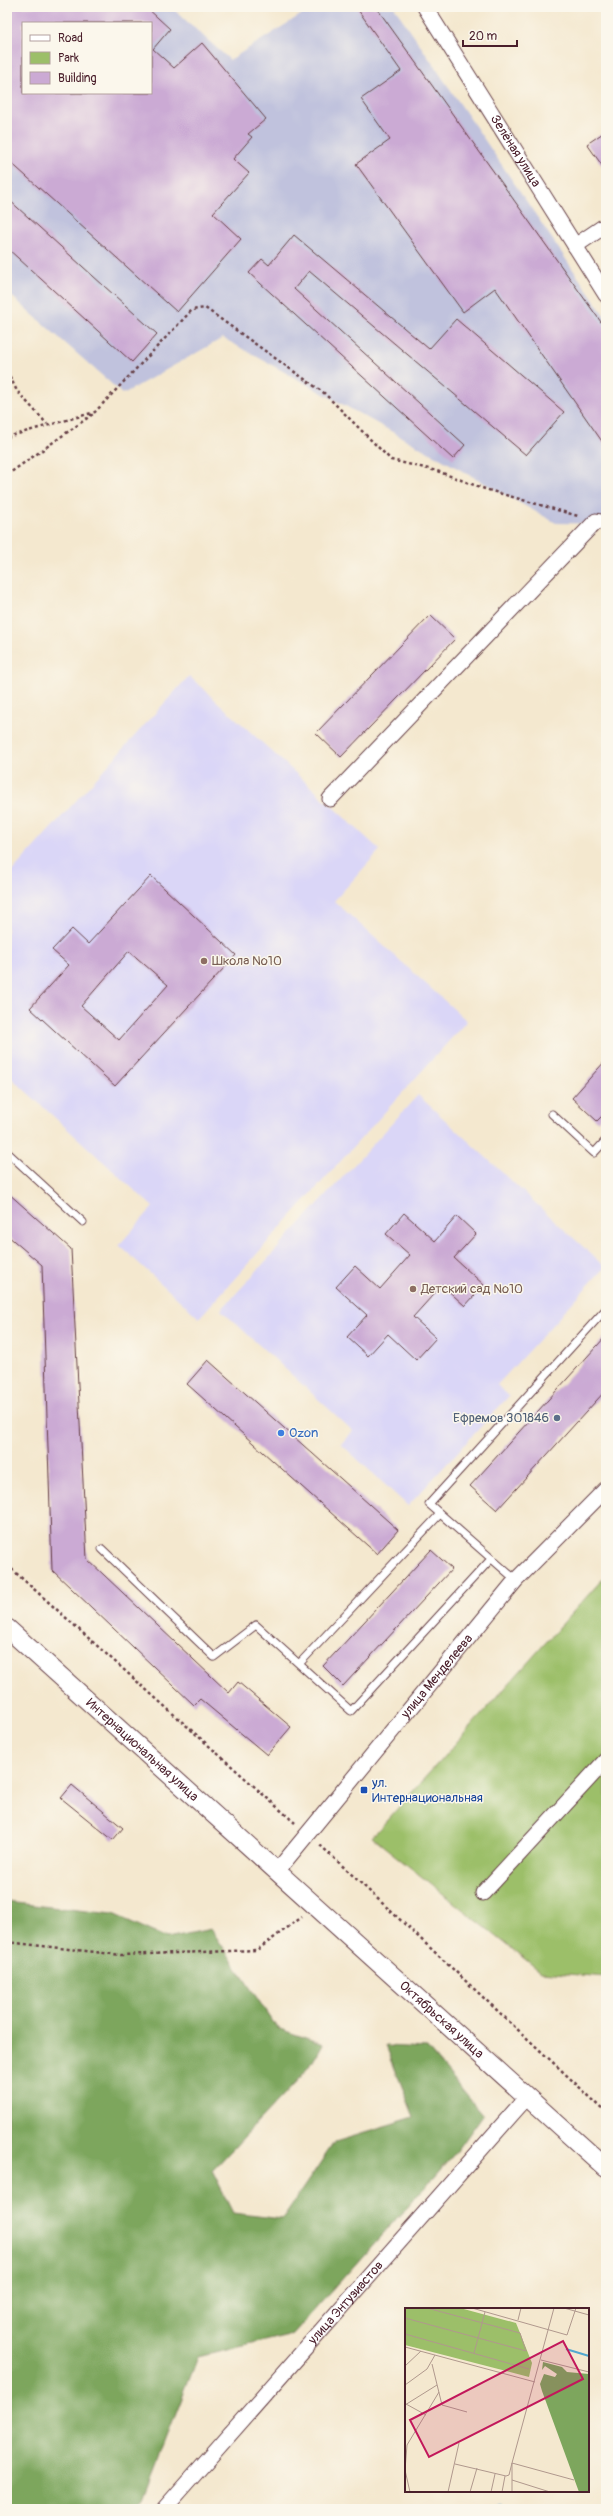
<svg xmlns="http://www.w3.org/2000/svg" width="613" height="2516" font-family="Pangolin,sans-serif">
<rect width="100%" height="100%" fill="#fbf7ec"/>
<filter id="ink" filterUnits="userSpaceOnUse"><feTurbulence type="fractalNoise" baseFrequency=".025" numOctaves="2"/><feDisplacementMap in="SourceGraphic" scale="8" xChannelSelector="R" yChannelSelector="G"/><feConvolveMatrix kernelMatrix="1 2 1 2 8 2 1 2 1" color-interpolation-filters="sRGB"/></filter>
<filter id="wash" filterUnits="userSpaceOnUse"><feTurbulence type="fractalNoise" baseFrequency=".012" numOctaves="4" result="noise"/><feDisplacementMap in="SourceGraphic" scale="16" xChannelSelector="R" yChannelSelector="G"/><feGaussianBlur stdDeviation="0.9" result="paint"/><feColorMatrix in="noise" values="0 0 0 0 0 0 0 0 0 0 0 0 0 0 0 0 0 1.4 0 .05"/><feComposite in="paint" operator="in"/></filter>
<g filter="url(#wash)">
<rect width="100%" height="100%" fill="#f4e8cf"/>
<!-- built -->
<path fill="#dad6f7" d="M189 676 380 850 334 901 467 1021 199 1318 119 1245 153 1207 7 1074V877Z
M418 1095 605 1267 497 1385 509 1396 408 1506 341 1444 353 1431 221 1310Z"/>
<!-- industrial -->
<path fill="#c0c2dd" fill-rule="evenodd" d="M7 7H171L230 60 313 7H394L606 318V524L556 523 223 338 123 394 7 292ZM23 23H151V93H23Z"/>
<!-- green -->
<path fill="#9cbf69" stroke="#736f4a" d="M606 1575V1977L541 1972 372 1837Z"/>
<!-- forest -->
<path fill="#7da65d" stroke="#646244" d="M7 1902 113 1914 167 1938 211 1929 277 2028 323 2044 309 2068 212 2171 233 2213 282 2219 335 2141 414 2117 386 2046 427 2048 483 2115 457 2151 293 2334 198 2357 143 2499 134 2509H7Z"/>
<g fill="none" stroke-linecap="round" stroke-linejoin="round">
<!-- stream -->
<path stroke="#53a8cf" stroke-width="5.5" d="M498 2509 500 2507"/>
</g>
<g id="blocks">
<!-- building -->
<path fill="#cbaad4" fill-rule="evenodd" d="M7 7H146L170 29 153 49 174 68 202 43 266 119 248 134 252 137 233 159 249 173 213 213 241 239 177 312 7 159ZM23 23H151V93H23Z
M356 7H376L606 329V447L495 288 463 312 356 164 390 140 361 99 401 71Z
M606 131V171L587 144Z
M7 198 157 334 132 362 7 248Z
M294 235 429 349 456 319 564 412 526 455 309 271 294 289 465 445 453 459 249 273 262 259 269 265Z
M430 615 455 639 341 757 316 733Z
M151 876 236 955 115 1086 30 1008 69 965 52 950 72 929 88 944ZM129 951 168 985 119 1040 81 1006Z
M606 1060V1112L597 1121 572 1098Z
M7 1192 71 1249 87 1559 229 1693 238 1682 291 1727 267 1755 200 1699 194 1705 52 1570 42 1265 7 1235Z
M404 1213 435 1241 457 1216 476 1234 454 1258 484 1285 465 1306 442 1285 413 1317 436 1338 416 1360 388 1334 368 1356 347 1337 367 1315 336 1287 355 1266 380 1289 410 1255 386 1234Z
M606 1336V1390L497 1510 470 1486Z
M208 1360 398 1530 377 1554 187 1384Z
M431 1550 452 1569 343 1686 323 1666Z
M72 1785 123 1828 113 1840 61 1798Z"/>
</g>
</g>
<g filter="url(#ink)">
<use href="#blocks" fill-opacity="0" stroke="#643d44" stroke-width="1"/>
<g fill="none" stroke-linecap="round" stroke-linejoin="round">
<defs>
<path id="service" d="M552 1114 594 1153 606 1140
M7 1152 83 1222
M440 1514 299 1664 351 1711 491 1559
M102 1549 214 1657 256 1625 299 1664
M516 1580 429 1504 606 1309"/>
<g id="minor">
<path id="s1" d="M425 7 606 295"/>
<path d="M575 246 606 225"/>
<path d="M330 799 596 521 606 523"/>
<path id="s2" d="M277 1871 516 1580 606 1489"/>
<path d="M483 1893 606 1760"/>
<path id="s3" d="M164 2509 527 2097"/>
</g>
<g id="tertiary">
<path id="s4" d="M7 1628 606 2168"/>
</g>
</defs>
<!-- service casing -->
<use href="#service" stroke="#643d44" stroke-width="9"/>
<!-- minor casing -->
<use href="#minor" stroke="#643d44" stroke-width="17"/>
<!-- tertiary casing -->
<use href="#tertiary" stroke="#643d44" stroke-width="20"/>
<!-- path -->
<path stroke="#643d44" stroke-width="2.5" stroke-dasharray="3 3" stroke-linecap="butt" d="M7 371 17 391 47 424
M7 437 95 412 192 310 205 308 324 393 391 460 437 471 485 489 578 516
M7 475 93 414
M7 1565 295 1823
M320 1845 606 2112
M7 1942 121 1955 257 1950 302 1917"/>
<!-- service -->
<use href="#service" stroke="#fff" stroke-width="7"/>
<!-- minor -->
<use href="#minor" stroke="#fff" stroke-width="15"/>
<!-- tertiary -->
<use href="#tertiary" stroke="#fff" stroke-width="18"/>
</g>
</g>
<!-- markers -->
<g fill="#8d6e63" stroke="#fbf7ec" stroke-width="1.5">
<circle cx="204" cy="961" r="4"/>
<circle cx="413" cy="1289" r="4"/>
</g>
<circle fill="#5c6f8a" stroke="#fbf7ec" stroke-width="1.5" cx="557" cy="1418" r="4"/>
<circle fill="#3f7fe0" stroke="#fbf7ec" stroke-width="1.5" cx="281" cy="1433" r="4"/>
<rect fill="#1a4fb4" stroke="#fbf7ec" stroke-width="1.5" x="360" y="1786" width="8" height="8" rx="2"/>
<g text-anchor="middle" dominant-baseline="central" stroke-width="3" stroke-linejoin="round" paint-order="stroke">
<!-- street labels -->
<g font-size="13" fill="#4a1f2b" stroke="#fbf7ec">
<text stroke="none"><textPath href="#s1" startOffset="170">Зелёная улица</textPath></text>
<text stroke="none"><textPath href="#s2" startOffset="252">улица Менделеева</textPath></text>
<text stroke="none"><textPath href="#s4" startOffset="182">Интернациональная улица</textPath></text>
<text stroke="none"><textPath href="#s4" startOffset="585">Октябрьская улица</textPath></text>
<text stroke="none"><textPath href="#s3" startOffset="275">улица Энтузиастов</textPath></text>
</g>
<!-- education labels -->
<g font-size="13" fill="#785e54" stroke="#fbf7ec" text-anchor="start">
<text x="212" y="961">Школа №10</text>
<text x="421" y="1289">Детский сад №10</text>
</g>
<!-- service labels -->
<g font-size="13" fill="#4e5e75" stroke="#fbf7ec" text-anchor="end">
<text x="549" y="1418">Ефремов 301846</text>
</g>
<!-- shop labels -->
<g font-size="13" fill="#366cbe" stroke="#fbf7ec" text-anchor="start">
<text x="289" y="1433">Ozon</text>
</g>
<!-- transit labels -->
<g font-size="13" fill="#164399" stroke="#fbf7ec" text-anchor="start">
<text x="372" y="1783">ул.<tspan x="372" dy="15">Интернациональная</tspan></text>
</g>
</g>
<!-- overview -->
<g transform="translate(405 2308)">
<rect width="184" height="184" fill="#f4e8cf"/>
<path d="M0 0H55L111 15 127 55 124 69 0 37Z" fill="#9cbf69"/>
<path d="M138 54 157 59 162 64 184 66V184H174L137 83 135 76 139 66 150 69 152 66 140 58 137 62Z" fill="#7da65d"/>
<path fill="none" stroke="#53a8cf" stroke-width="2" d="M161 41 184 48"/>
<path fill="none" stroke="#b0988d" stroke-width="1" d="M67 0 162 27 171 0M159 0 184 7M0 10 121 43 115 25 22 0M113 12 116 0M0 26 124 61M0 39 130 74M69 45 80 4M136 52 184 64M27 56 37 97 62 104M0 58 16 43M0 77 22 61 30 47M1 96 21 107M0 97 32 77M50 156 101 168 104 167 107 155 169 172M107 172 145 184M5 184 0 162 2 137 34 84M43 184 54 135M65 184 72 160M86 184 90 166M97 184 100 168M107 184V155L149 0"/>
<path fill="#c2185b" fill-opacity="0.15" stroke="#c2185b" stroke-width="2" d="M158 33 178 71 24 149 5 112Z"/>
<rect width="184" height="184" fill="none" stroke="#4a1f2b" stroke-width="2"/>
</g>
<!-- margin -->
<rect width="613" height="2516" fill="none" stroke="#fbf7ec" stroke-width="24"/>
<!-- legend -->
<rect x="22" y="22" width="130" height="72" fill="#fbf7ec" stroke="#b4a19f"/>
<rect x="30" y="35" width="20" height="6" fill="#ffffff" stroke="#b4a19f"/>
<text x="58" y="42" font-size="12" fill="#4a1f2b">Road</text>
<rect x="30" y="52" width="20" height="12" fill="#9cbf69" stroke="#b4a19f"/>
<text x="58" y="62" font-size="12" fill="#4a1f2b">Park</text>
<rect x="30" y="72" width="20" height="12" fill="#cbaad4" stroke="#b4a19f"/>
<text x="58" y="82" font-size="12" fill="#4a1f2b">Building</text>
<!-- scale -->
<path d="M463 40v6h54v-6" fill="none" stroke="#4a1f2b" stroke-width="2"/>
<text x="469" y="40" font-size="12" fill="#4a1f2b" stroke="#fbf7ec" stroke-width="3" paint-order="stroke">20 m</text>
</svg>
